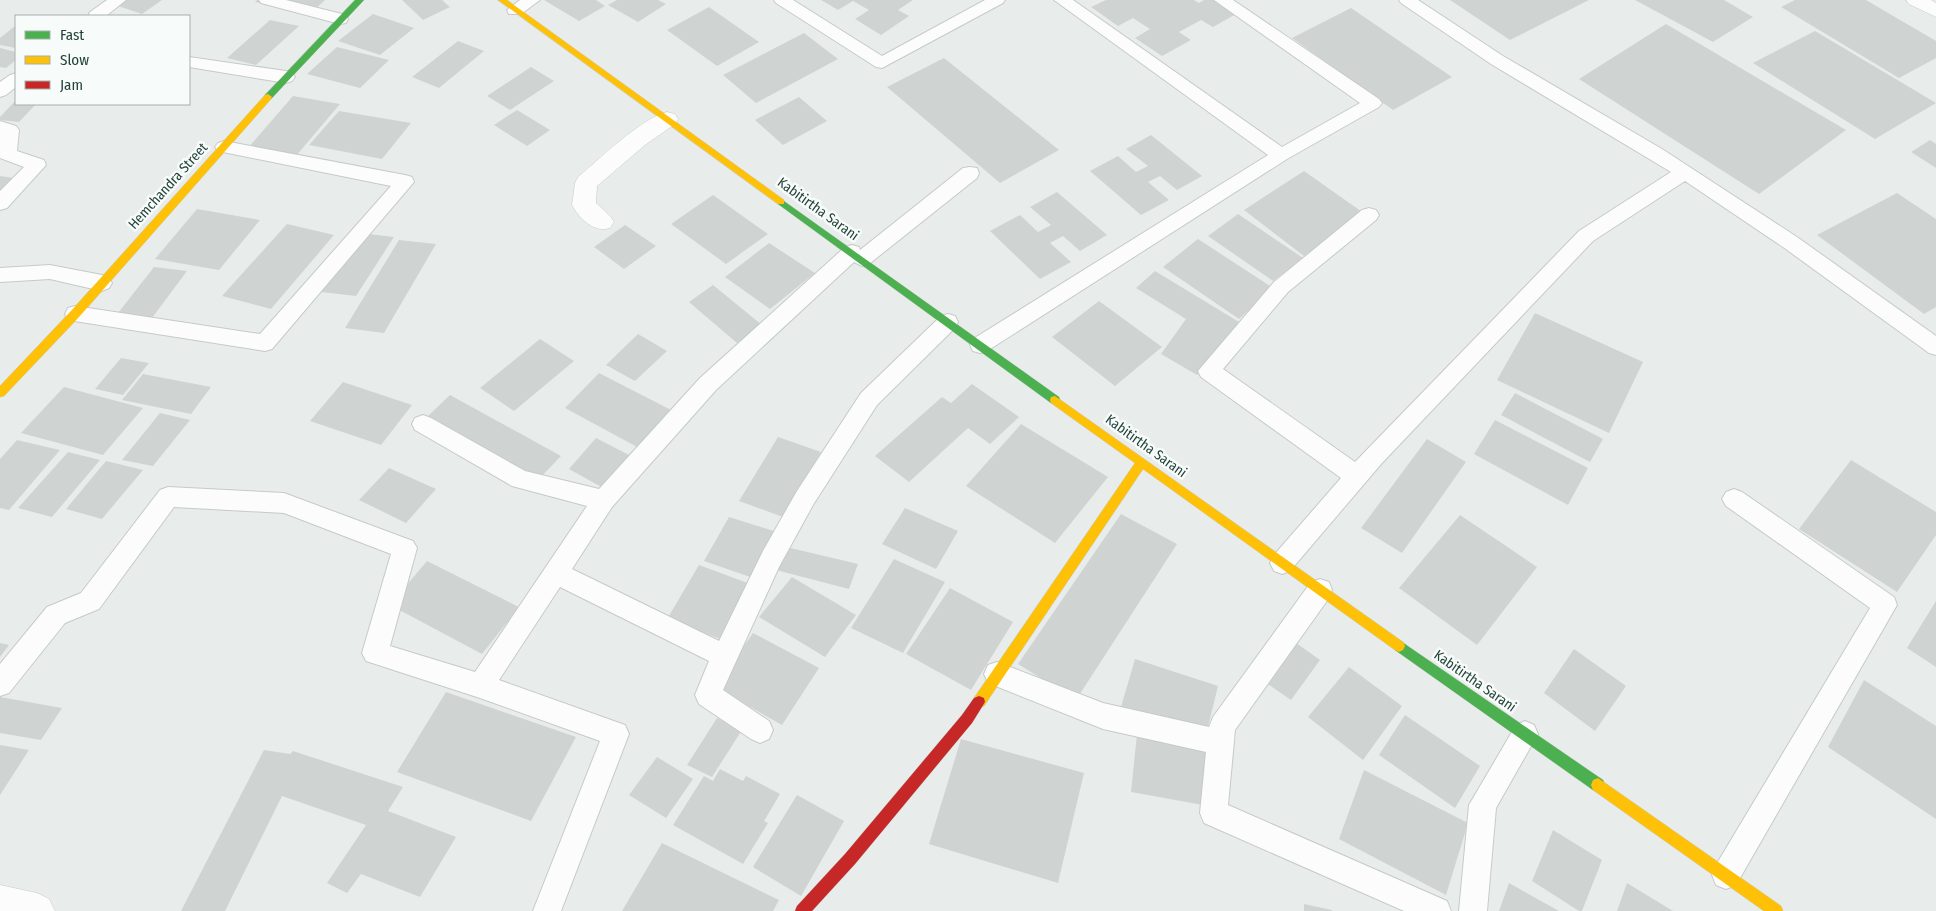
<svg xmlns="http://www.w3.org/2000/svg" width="1936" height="911" font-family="'Fira Sans Condensed',sans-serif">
<rect width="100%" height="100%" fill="#e8edeb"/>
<!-- building -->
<path fill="#cfd4d2" d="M122 0H162L142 14 115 5Z
M257 0H325L310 14 255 2Z
M402 0H442L450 7 423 20Z
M544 0H596L605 6 579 21Z
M617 0H658L666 4 638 22 608 5Z
M821 0H913L898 10 909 16 881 35 855 19 869 10 853 1 838 10Z
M1106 0H1194L1199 3 1204 0H1215L1236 14 1213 27 1201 20 1179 32 1191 40 1162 56 1135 38 1150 29 1133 18 1118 26 1091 7Z
M1450 0H1589L1510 40Z
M1635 0H1724L1753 17 1713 42Z
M1795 0H1866L1936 41V58L1899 78 1781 7Z
M709 7 759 42 717 66 667 30Z
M1351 8 1452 77 1393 110 1292 38Z
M373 14 414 28 380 55 338 41Z
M270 20 299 26 256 65 227 58Z
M1666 24 1846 130 1759 194 1579 79Z
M15 26 16 27V48L0 45V38Z
M1815 31 1936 103 1875 139 1753 63Z
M804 33 838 59 756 103 723 75Z
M458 41 484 51 439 88 412 77Z
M337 47 389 60 360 88 307 74Z
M0 48 16 52V60L6 68 0 67Z
M944 58 1059 150 1000 183 887 87Z
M531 67 554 81 510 110 487 96Z
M293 96 340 104 296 156 248 148Z
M799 97 827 121 783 145 755 120Z
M16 100V104H36L19 122 0 120V117Z
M517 110 550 130 527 146 494 125Z
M339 111 411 123 382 159 309 145Z
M1151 135 1202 176 1177 190 1160 176 1148 182 1169 200 1141 215 1090 171 1118 156 1136 172 1148 166 1126 149Z
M1930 140 1936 144V168L1911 152Z
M1304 171 1365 214 1304 256 1244 210Z
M0 176 14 178 0 192Z
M1057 192 1107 235 1080 251 1063 236 1050 243 1071 262 1040 279 990 231 1020 215 1038 232 1051 225 1030 207Z
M1897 193 1936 219V307L1924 314 1817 235Z
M713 195 768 234 726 264 671 224Z
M197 209 260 220 219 270 155 259Z
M1238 214 1303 258 1273 281 1208 236Z
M287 224 334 235 271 309 222 296Z
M625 225 656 246 624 269 594 247Z
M360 233 394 237 356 296 321 292Z
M1198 239 1273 288 1239 319 1163 267Z
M399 240 436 244 384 333 345 328Z
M769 243 815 273 770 309 725 277Z
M154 267 187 271 152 318 118 313Z
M1155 271 1239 322 1197 375 1161 354 1186 319 1136 288Z
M713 285 762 325 737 343 689 302Z
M1099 301 1162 347 1115 386 1052 337Z
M1535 313 1643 362 1609 433 1497 380Z
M638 334 667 351 635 381 606 365Z
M540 339 574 361 514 411 480 388Z
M121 358 149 363 123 395 95 389Z
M599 373 673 411 639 448 565 408Z
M143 374 211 387 191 414 122 400Z
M343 382 412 405 381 445 310 421Z
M972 384 1019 417 990 444 968 428 909 482 875 456 942 397 951 403Z
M64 387 143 408 103 455 21 433Z
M1515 393 1603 439 1590 462 1501 415Z
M450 395 561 456 539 479 427 417Z
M160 413 190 420 153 466 122 460Z
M1495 420 1588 468 1568 505 1474 454Z
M1021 424 1108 477 1055 543 966 486Z
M778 437 821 452 783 517 739 501Z
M596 438 633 457 605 489 569 469Z
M1427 439 1466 462 1402 553 1361 528Z
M17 440 60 450 9 510 0 508V459Z
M68 452 100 460 52 517 18 508Z
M1851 460 1936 512V535L1897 592 1799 529Z
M106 461 143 470 102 519 66 509Z
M389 468 436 489 406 523 359 500Z
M905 508 958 531 936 569 882 544Z
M1121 514 1177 544 1076 700 1018 664Z
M1460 515 1537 567 1477 645 1399 588Z
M729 517 780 533 756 579 704 561Z
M782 546 858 564 849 589 772 569Z
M894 559 945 582 903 653 851 628Z
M427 561 519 607 482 654 390 605Z
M699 565 753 585 723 640 667 619Z
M792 577 856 615 825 657 759 617Z
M950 588 1013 622 971 690 906 654Z
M1936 601V667L1907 648Z
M753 633 819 668 782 725 715 687Z
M1292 640 1320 660 1291 700 1262 680Z
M0 643 9 645 0 657Z
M1574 649 1626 686 1595 731 1544 693Z
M1135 659 1218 686 1206 735 1121 707Z
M1349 667 1402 706 1363 760 1308 717Z
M1864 680 1936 726V819L1828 747Z
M446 692 576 737 531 821 397 772Z
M0 697 62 708 41 740 0 733Z
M1405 715 1480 766 1455 808 1379 755Z
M717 718 742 730 712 777 687 765Z
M1137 734 1207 746 1203 805 1131 792Z
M961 739 1084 773 1058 883 929 844Z
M0 745 29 750 0 795Z
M264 750 290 754 293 751 403 787 388 811 456 837 420 897 361 874 347 893 327 883 366 825 282 796 225 911H181Z
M657 757 693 779 666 818 629 795Z
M720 769 743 781 746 776 780 794 764 821 768 823 743 864 673 825 704 776 713 781Z
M1364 770 1468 823 1446 895 1339 839Z
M797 795 844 821 801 896 753 867Z
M1553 830 1602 860 1582 911H1579L1532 881Z
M662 843 779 900 773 911H622Z
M1509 883 1559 911H1499Z
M1627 883 1673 911H1617Z
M1304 904 1332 910V911H1304Z"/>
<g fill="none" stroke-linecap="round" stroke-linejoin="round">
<defs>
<path id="lane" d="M107 0H126L106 16H88L90 12Z
M259 0H286L346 15 348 19 346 23 340 24 261 3Z
M520 0H540L521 14H509L507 10Z
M774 0H793L882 56 985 0H1005L1003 3 882 68 876 67 776 3Z
M1054 0H1073L1282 147 1360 103 1214 0H1233L1379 99 1382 103 1379 107 1287 159 987 351 980 353 973 351 970 345 973 339 1268 155Z
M1399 0H1418L1503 56 1662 149 1797 237 1936 336V355L1929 353 1783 247 1685 181 1593 241 1382 463 1290 571 1282 574 1274 571 1270 563 1274 555 1341 478 1201 377 1198 371 1274 282 1362 210 1369 208 1376 210 1379 215 1376 220 1288 292 1223 369 1355 462 1579 231 1671 172 1491 64 1401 3Z
M189 57 286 71 292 73 295 77 292 81 286 83 189 67Z
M16 73V87L6 95 0 97V82L10 75Z
M0 121 16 126 19 130 17 151 44 160 46 165 7 208 0 210V191L24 167 0 158Z
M224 141 405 175 412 177 414 182 272 349 265 351 68 320 65 314 68 308 75 306 260 334 391 186 218 151 215 147 218 143Z
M970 167 977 168 979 173 977 178 869 264 862 266 854 262 716 390 612 507 572 569 719 641 763 551 797 491 861 393 941 316 948 314 955 316 958 322 955 328 877 405 813 505 779 567 723 690 769 721 773 730 769 739 760 743 751 739 699 704 695 695 709 661 560 587 499 680 625 725 629 734 561 911H533L600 741 480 698 366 661 362 653 391 554 284 513 174 507 99 609 65 623 9 693 0 696V664L47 607 81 593 160 490 168 487 284 493 413 541 417 548 390 646 475 672 587 506 512 486 415 430 412 424 415 418 423 415 431 418 525 471 599 489 700 378 845 247 852 245 859 247 860 250 963 168Z
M50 265 102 275 109 278 112 283 109 288 102 291 50 279 0 282V268Z
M1734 489 1742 492 1894 597 1897 605 1736 885 1726 889 1716 885 1712 875 1716 865 1870 608 1726 506 1722 499 1726 492Z
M1320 579 1329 582 1332 590 1329 598 1235 730 1228 805 1447 901 1451 911H1404L1204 823 1200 813 1206 752 1103 729 988 683 984 674 988 665 997 662 1103 703 1209 727 1213 717 1311 582Z
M1525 721 1534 725 1538 734 1496 808 1487 911H1459L1469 805 1516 725Z"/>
<path id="street" d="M1906 0H1931L1936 3V17L1909 4Z
M667 112 675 114 678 119 675 124 645 145 597 186 596 203 610 216 614 222 610 228C594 233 580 219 572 205L575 183 578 177C600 159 640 119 667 112Z
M0 885 37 893 49 899 55 911H0Z"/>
<path id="fast" d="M355 0H364L271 99H265V95Z
M781 199 1059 397 1060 400 1059 403H1051L778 204V200Z
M1399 640 1603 780 1605 785 1603 790 1598 792 1593 790 1395 650 1393 646 1395 642Z"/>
<path id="slow" d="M498 0H507L784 200V204H778Z
M268 94 272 97 271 99 79 317 4 396 0 397V386L71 311 265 95Z
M1055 396 1403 642 1405 646 1403 650 1399 652 1395 650 1143 469 984 706 979 708 974 706 973 702 974 698 1135 463 1051 403 1050 400 1051 397Z
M1598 778 1781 906 1783 911H1764L1593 790 1591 785 1593 780Z"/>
<path id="jam" d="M979 696 984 698 985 702 972 723 855 864 812 911H795L797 906 845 854 962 715 974 698Z"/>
</defs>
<!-- lane casing -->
<use href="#lane" stroke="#c5cac8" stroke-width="2"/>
<!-- street casing -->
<use href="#street" stroke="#c5cac8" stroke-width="1"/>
<!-- fast casing -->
<use href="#fast" stroke="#c3cbc8" stroke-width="1"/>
<!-- slow casing -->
<use href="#slow" stroke="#c3cbc8" stroke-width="1"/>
<!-- jam casing -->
<use href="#jam" stroke="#c3cbc8" stroke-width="1"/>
<!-- lane -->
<use href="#lane" fill="#fcfcfc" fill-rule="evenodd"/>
<!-- street -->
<use href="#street" fill="#fcfcfc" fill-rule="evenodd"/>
<!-- fast -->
<use href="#fast" fill="#4caf50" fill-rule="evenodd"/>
<!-- slow -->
<use href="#slow" fill="#ffc107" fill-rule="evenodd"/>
<!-- jam -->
<use href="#jam" fill="#c62828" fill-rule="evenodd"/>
</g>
<g text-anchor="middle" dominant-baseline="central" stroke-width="5" stroke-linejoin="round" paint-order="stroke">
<!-- street labels -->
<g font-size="14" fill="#24423a" stroke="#f7fbf9">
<text transform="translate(168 186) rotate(-48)">Hemchandra Street</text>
<text transform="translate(818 209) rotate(36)">Kabitirtha Sarani</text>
<text transform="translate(1146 446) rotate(36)">Kabitirtha Sarani</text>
<text transform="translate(1475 681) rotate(35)">Kabitirtha Sarani</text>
</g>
</g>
<!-- legend -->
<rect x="15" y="15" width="175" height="90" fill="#f7fbf9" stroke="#a3b1ad"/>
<rect x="25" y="31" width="25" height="8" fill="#4caf50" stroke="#a3b1ad"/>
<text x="60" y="40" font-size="15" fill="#24423a">Fast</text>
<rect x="25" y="56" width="25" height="8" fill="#ffc107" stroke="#a3b1ad"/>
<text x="60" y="65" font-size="15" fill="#24423a">Slow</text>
<rect x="25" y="81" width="25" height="8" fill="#c62828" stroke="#a3b1ad"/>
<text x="60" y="90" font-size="15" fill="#24423a">Jam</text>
</svg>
